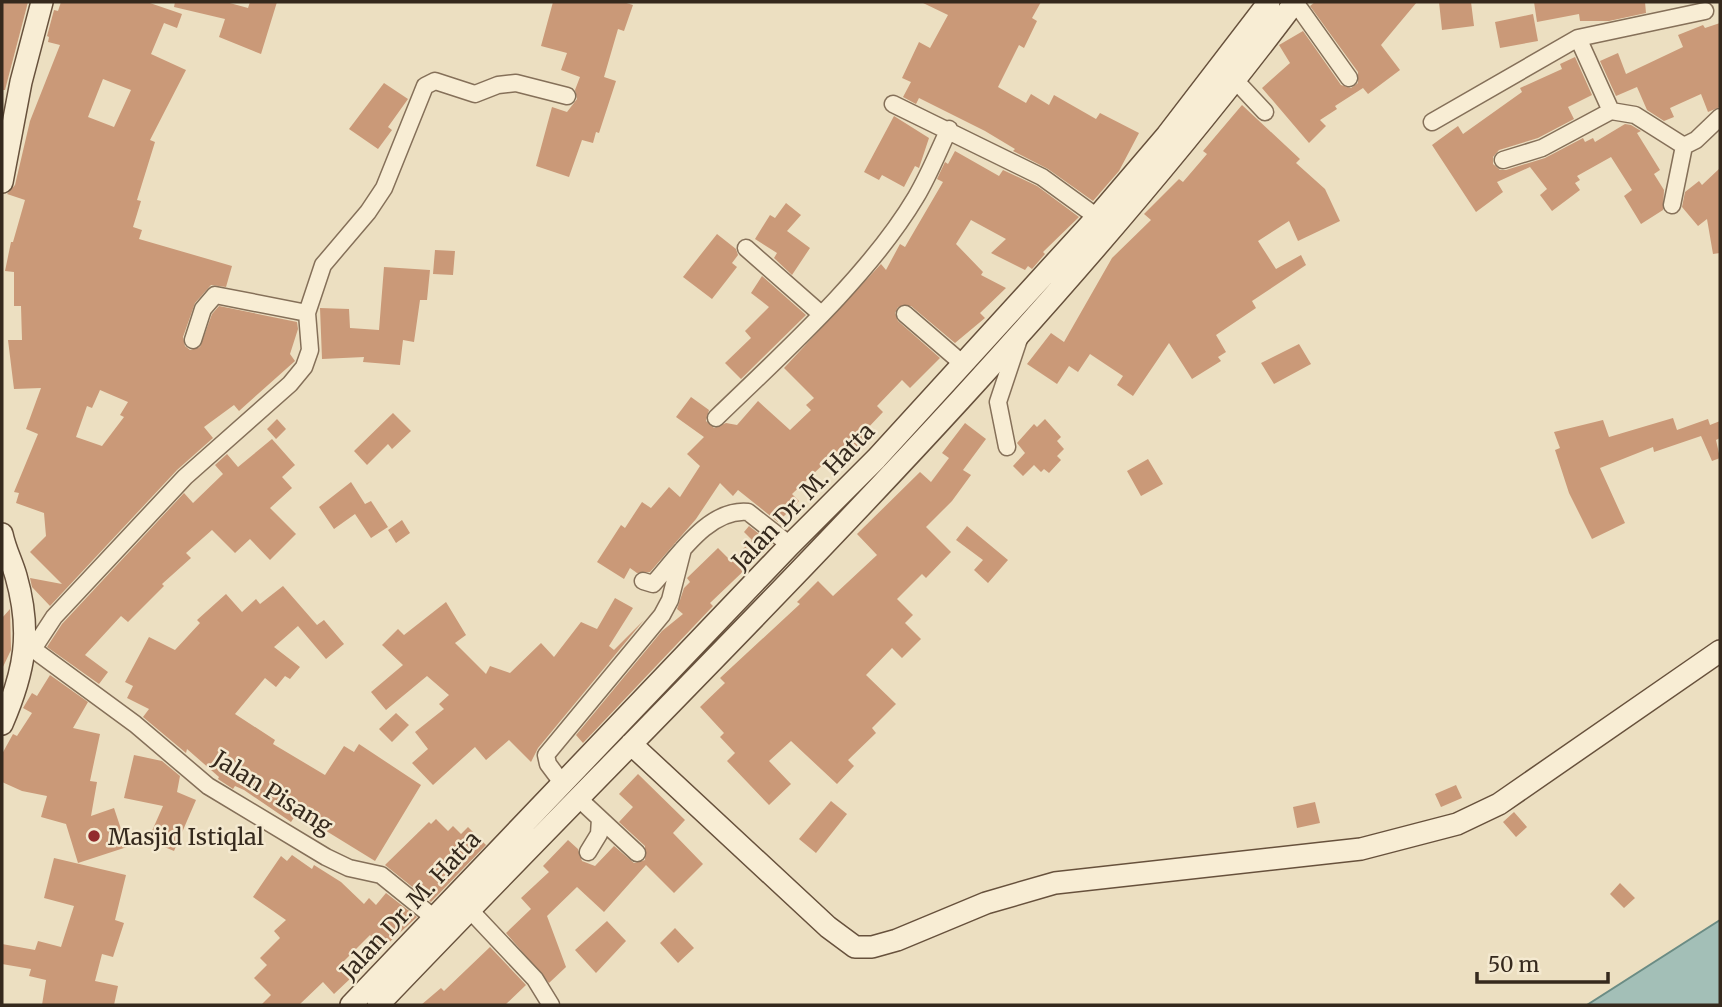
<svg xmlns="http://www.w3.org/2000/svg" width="1722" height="1007" font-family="Merriweather,serif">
<rect width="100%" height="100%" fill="#ecdfc1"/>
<!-- water -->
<path fill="#a3bfb7" stroke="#6b8c84" stroke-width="2" d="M1720 920V1005H1587Z"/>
<!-- building -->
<path fill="#ca9978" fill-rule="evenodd" d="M2 2H28L5 90H2Z
M61 2H147L182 14 177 28 164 23 151 54 186 70 150 140 155 142 137 200 141 201 133 227 142 230 139 239 232 266 226 287 211 285 195 303 183 337 185 346 190 350 200 347 212 314 219 306 297 322 298 329 290 354 295 361 239 411 234 405 204 427 213 438 177 470 50 606 32 587 30 578 62 584 30 552 46 536 44 513 16 503 19 493 14 492 38 434 26 429 41 388 14 389 8 340H22L21 306H14V272L5 271 11 242H13L25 200 7 194 15 185 30 121 60 45 48 42 49 37 47 36 54 10 58 11ZM103 79 131 90 114 127 88 117ZM100 390 128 402 120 415 124 417 102 446 76 437 87 406 92 408Z
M175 2H226L248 8 250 2H277L261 54 219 37 225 19 174 7Z
M553 2H623L633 5 624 31 618 29 604 77 616 81 599 133 596 132 593 143 582 140 569 177 536 166 552 107 567 112 577 99 575 90 580 77 561 70 567 53 541 46Z
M921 2H1041L1032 18 1037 21 1024 48 1019 45 998 87 1026 103 1031 94 1049 105 1054 95 1096 119 1100 113 1139 133 1119 171 1093 201 1048 169 1013 151 1015 149 985 131 919 98 916 104 903 97 911 82 902 78 919 42 930 48 948 15Z
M1315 2H1417L1381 45 1400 70 1368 94 1363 88 1335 106 1337 109 1320 120 1326 126 1309 143 1262 88 1290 63 1279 45 1303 31 1341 85 1351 88 1358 83V72L1310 6Z
M1439 2H1471L1474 26 1442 30Z
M1534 2H1645L1646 13 1609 21H1580L1579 14 1537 22Z
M1533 14 1538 41 1500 48 1495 22Z
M1720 23V107L1708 112 1701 94 1670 108 1674 117 1664 121 1647 110 1637 87 1616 96 1600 61 1618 53 1626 74 1683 47 1678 35 1703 25 1705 28Z
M1575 57 1592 95 1568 107 1574 119 1538 138 1499 150 1493 157V164L1500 170H1506L1545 158 1583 138 1585 142 1593 138 1595 142 1625 124 1631 125 1641 131 1637 133 1660 170 1654 174 1664 190 1663 210 1641 224 1624 196 1632 190 1611 157 1577 176 1580 180 1575 183 1580 190 1552 211 1540 195 1547 189 1530 167 1497 182 1503 192 1476 212 1432 145 1458 126 1463 134 1522 92 1520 88 1562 69 1560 64Z
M384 83 408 99 388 127 392 130 378 149 349 129Z
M1242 105 1300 159 1296 163 1325 189 1340 221 1298 241 1289 221 1258 241 1276 269 1301 255 1306 265 1252 301 1256 308 1216 335 1226 352 1218 357 1221 361 1192 379 1169 343 1133 396 1117 385 1123 376 1090 354 1078 372 1069 366 1057 384 1027 364 1051 333 1064 342 1112 258 1151 220 1144 214 1179 179 1183 182 1207 154 1203 151Z
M894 116 929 138 919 168 915 166 904 187 882 175 879 180 864 172Z
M955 151 999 176 1003 170 1037 186 1079 217 1043 252 1045 254 1032 269 1028 266 1025 270 991 253 1006 239 971 220 956 244 983 272 981 275 1006 288 980 313 985 318 955 343 911 306 898 307 895 313 898 321 940 358 910 388 902 380 877 406 883 412 866 430 873 437 858 452 854 448 838 464 831 457 792 494 799 501 778 522 738 490 733 496 720 483 696 519 650 572 637 573 630 568 624 579 597 562 621 525 625 528 642 502 651 508 669 487 680 497 700 466 687 454 704 437 676 417 691 397 709 410 706 421 714 428 726 423 737 425 758 401 790 430 811 410 806 405 814 398 784 368 881 264 886 270 900 244 905 247 943 182 937 179 945 162 948 164Z
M1720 168V253L1713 254 1707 219 1698 226 1682 207 1685 192 1699 181 1702 185Z
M786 203 801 215 787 231 810 248 792 275 774 258 777 253 755 239 770 215 775 218Z
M717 234 736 249 738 255 732 263 737 267 712 299 683 277Z
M435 250 455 251 453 275 433 274Z
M384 267 430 270 427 300H420L414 342 403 340 400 365 363 362 364 357 322 359 320 308 349 309 350 328 379 330Z
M762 276 806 315 741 379 725 363 751 338 745 331 769 307 751 293Z
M1299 344 1311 364 1274 384 1261 363Z
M393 413 411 431 392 449 388 444 367 465 354 451Z
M1673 418 1677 430 1708 419 1710 425 1720 421V438L1716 440 1720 458 1712 461 1701 436 1654 452 1653 447 1600 468 1625 523 1592 539 1569 493 1555 450 1560 448 1554 432 1603 420 1609 437Z
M277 419 286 429 276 439 267 429Z
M1045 419 1061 437 1057 441 1064 449 1057 456 1061 460 1049 473 1044 469 1041 472 1034 465 1023 476 1013 466 1025 453 1017 443 1034 424 1037 427Z
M965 423 986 439 963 470 971 475 952 501 926 527 951 552 926 578 922 574 897 599 913 615 905 623 921 639 902 658 892 648 866 675 896 704 872 728 876 733 848 760 854 766 837 784 791 741 769 761 791 784 769 805 727 761 735 753 720 737 724 733 700 707 725 683 720 678 800 604 797 602 818 581 833 596 877 555 857 534 920 472 931 482 949 458 942 453Z
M272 439 295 465 282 477 292 488 270 508 296 534 270 560 250 539 235 553 212 530 186 553 191 558 162 584 164 586 128 622 121 616 85 655 108 672 99 684 47 647 62 624 184 493 193 503 223 474 215 465 227 454 238 467Z
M1148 459 1163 484 1141 496 1127 471Z
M351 482 365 504 371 501 388 527 371 538 355 514 334 529 319 507Z
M402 520 410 533 396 543 388 530Z
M749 526 772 544 710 603 713 606 583 743 576 735 662 631 683 614 677 609 684 588 690 582 687 578 718 548 731 561 752 540 744 532Z
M967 526 1008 560 988 583 974 570 983 560 956 540Z
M283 586 317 625 324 620 344 644 326 659 298 626 274 647 300 667 290 679 285 676 276 687 265 678 235 714 275 740 273 744 325 775 344 746 354 752 359 744 421 785 375 861 297 813 291 822 244 790 235 786 233 789 218 779 219 777 187 749 186 753 143 717 149 709 127 698 133 686 125 682 149 637 175 650 200 623 197 620 226 594 242 612 256 599 260 604Z
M615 598 633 608 609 646 614 650 644 620 538 748 531 762 509 740 486 760 475 747 433 785 412 763 428 749 415 732 444 709 439 704 449 695 427 676 386 710 371 692 403 665 382 645 398 629 404 635 446 602 466 635 455 643 486 674 490 666 510 673 541 643 554 657 581 622 597 629Z
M10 609 11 650 2 669V618Z
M50 675 88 702 73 728 100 734 90 781 97 782 91 816 114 808 127 847 78 863 66 824 41 817 47 796 22 791 2 782V754L13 734 17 736 32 713 23 708 32 693 37 696Z
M396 713 409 725 392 742 379 729Z
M134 755 162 761 180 776 177 792 196 800 174 851 148 840 163 806 124 798Z
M638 774 685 820 673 833 703 864 674 893 646 865 604 912 577 887 547 916 566 967 549 983 506 933 531 909 521 898 549 872 543 866 568 840 578 849 582 861 595 866 614 846 634 863 645 860V846L619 822 633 807 619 794Z
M1456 785 1462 798 1441 807 1435 794Z
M831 801 847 814 816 853 799 839Z
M1315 802 1320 823 1297 828 1293 807Z
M1514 812 1527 827 1516 837 1503 822Z
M436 819 448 831 453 826 461 834 468 827 486 845 431 902 385 865 429 822 431 824Z
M292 855 312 869 314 865 341 882 364 904 369 898 376 905 386 893 417 917 383 948 370 935 340 965 352 977 334 994 323 982 299 1005H261L271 995 254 978 267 965 260 958 280 938 274 931 286 920 253 897 281 856 287 861Z
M54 858 126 875 115 920 124 923 113 957 102 954 95 981 118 986 114 1005H42L46 980 29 976 31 969 2 964V944L35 950 38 941 61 947 74 906 44 898Z
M1620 883 1635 898 1624 908 1610 894Z
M607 921 626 941 596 973 575 950Z
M675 928 694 948 678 963 660 943Z
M490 947 526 985 505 1005H421L441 988 444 991Z"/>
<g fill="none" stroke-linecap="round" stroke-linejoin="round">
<defs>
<path id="street" d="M1295 2 1349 78
M1578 38 1611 111 1635 115 1684 146 1696 140 1720 117
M1236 81 1265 112
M893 104 1042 177 1097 217
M1432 122 1578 38 1705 11
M1503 160 1542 148 1611 111
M1672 205 1684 146
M746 248 821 314
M905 314 963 364
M193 340 203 309 215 295 307 313
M716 418C782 354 869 276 916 197 929 175 938 152 949 129
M1007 447 998 402 1019 339
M643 581 653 584C677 558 708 508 748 512L790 545
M26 644 135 724 208 786 326 857 349 868 381 875 433 917
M33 649 54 617 185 477 290 384 304 367 310 350 307 313 323 265 368 212 384 188 425 86 435 81 475 94 498 85 516 83 567 96
M563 784 548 764 546 755 662 615 670 600 683 549
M578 798 637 853
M588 852 599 834 600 819
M469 909 535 979 551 1005"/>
<path id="secondary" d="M2 182 21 82 42 2
M2 534C5 549 12 562 16 576 32 632 25 671 2 724
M631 744 828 927 855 947H872L897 940 986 903 1055 883 1361 849 1457 824 1499 804 1720 651
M351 1005 790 545 876 459 1097 217 1167 135 1269 2
M378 1005C690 678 1022 364 1295 2"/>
</defs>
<!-- street casing -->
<use href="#street" stroke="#857059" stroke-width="19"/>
<!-- secondary casing -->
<use href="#secondary" stroke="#67513c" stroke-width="24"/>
<!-- street -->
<use href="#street" stroke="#f8edd4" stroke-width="16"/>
<!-- secondary -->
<use href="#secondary" stroke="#f8edd4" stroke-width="21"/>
</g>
<!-- markers -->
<circle fill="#922b2c" stroke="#f4e9d0" stroke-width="2.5" cx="94" cy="836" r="7"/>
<g text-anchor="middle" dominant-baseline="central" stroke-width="5" stroke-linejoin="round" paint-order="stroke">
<!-- street labels -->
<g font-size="23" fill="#35291d" stroke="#f4e9d0">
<text transform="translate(803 496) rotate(-46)">Jalan Dr. M. Hatta</text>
<text transform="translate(273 792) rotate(32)">Jalan Pisang</text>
<text transform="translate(410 905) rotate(-47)">Jalan Dr. M. Hatta</text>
</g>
<!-- poi labels -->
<g font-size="23" fill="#35291d" stroke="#f4e9d0" text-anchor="start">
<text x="108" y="836">Masjid Istiqlal</text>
</g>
</g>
<!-- border -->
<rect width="1722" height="1007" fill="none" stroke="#35291d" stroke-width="7"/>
<!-- scale -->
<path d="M1477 972v10h131v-10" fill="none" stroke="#35291d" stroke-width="3.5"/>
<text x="1488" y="972" font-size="21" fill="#35291d" stroke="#f4e9d0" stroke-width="5" paint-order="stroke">50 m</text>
</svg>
